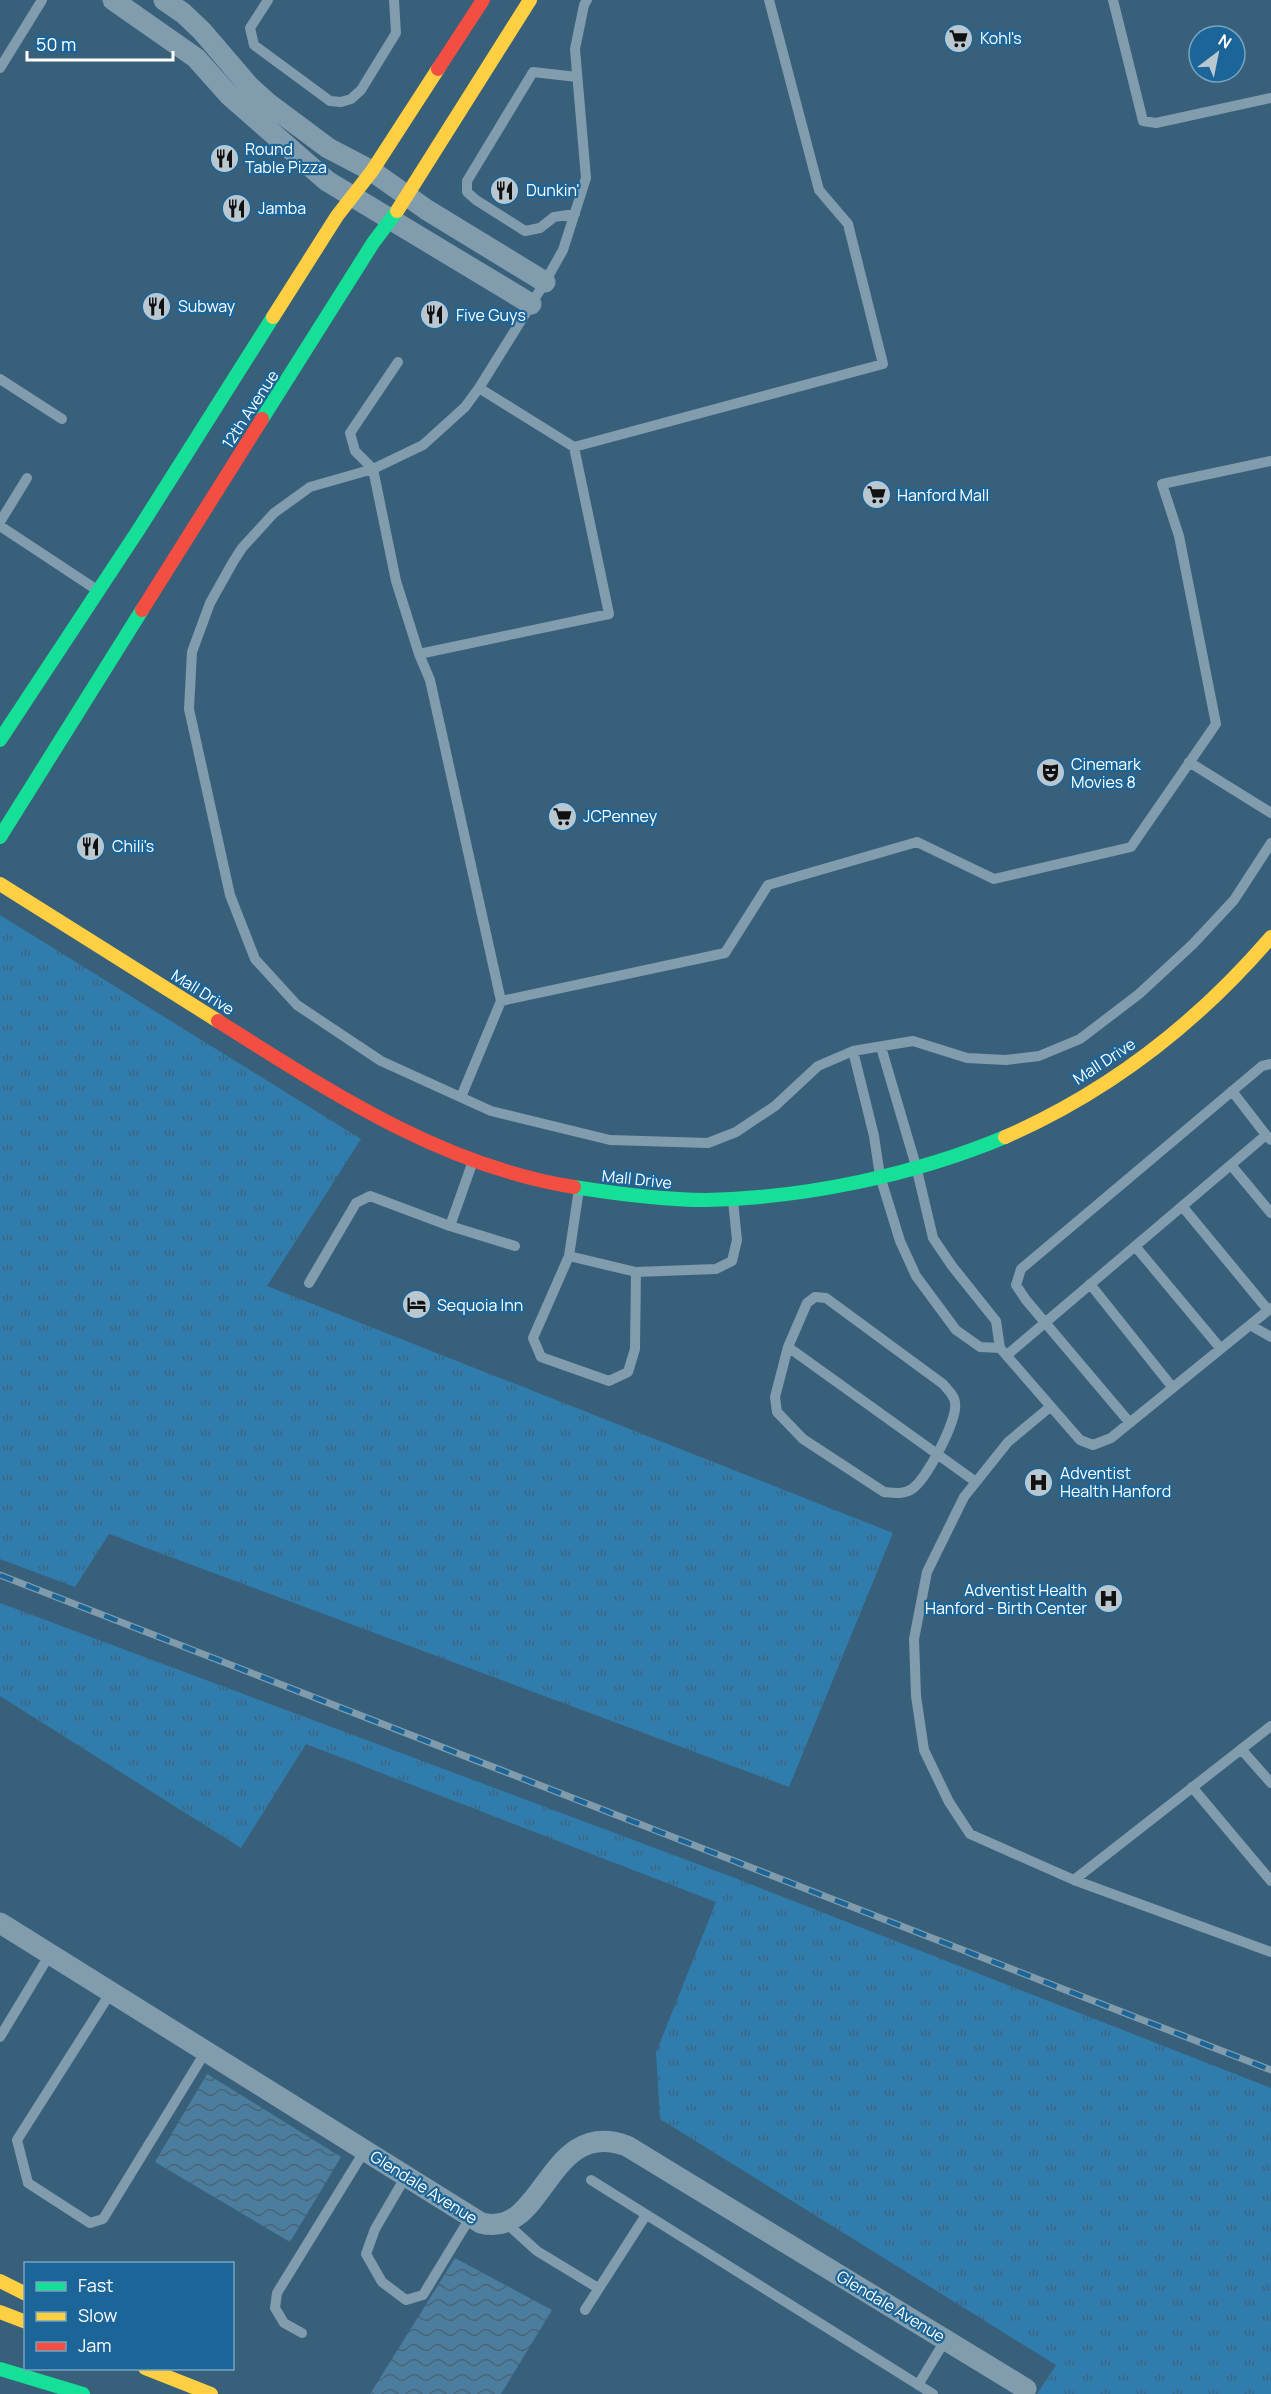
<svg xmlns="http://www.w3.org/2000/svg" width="1271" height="2394" font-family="Manrope,sans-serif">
<defs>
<pattern id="grass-tufts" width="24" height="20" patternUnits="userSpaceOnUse" patternTransform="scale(1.5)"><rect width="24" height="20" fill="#307cad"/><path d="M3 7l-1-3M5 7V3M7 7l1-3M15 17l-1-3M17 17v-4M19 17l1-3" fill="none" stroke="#3d6681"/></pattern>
<pattern id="water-waves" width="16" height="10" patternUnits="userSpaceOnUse" patternTransform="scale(1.5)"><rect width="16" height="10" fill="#4b7d9f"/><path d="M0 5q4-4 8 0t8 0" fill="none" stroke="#4c6476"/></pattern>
</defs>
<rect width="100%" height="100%" fill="#38607b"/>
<!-- grass -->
<path fill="url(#grass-tufts)" d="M0 915 361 1139 267 1286 893 1533 789 1787 109 1534 75 1587 0 1559Z
M0 1603 727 1875 1271 2088V2394H1037L1056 2365 660 2119 656 2053 716 1902 306 1744 241 1848 0 1696Z"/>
<!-- water -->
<path fill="url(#water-waves)" d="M207 2074 341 2157 290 2242 155 2162Z
M455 2258 552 2310 501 2394H370Z"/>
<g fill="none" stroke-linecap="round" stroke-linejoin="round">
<!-- lane -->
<path stroke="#819cad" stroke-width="10" d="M268 0 250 28 254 45 330 101 341 102 351 99 361 90 396 33 394 0
M587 0 584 5 575 49 586 178 563 250 545 282 479 388 465 407 423 445 373 469 310 487 274 513 242 548 233 562 210 603 192 652 189 709 230 895 255 959 297 1005 381 1061 491 1111 610 1140 708 1143 736 1132 775 1106 818 1066 853 1051 913 1041 967 1058 1006 1060 1039 1056 1080 1039 1139 994 1193 944 1234 900 1271 843
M1113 0 1143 121 1156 123 1271 98
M0 68 42 0
M575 214 554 217 540 228 525 231 476 200 467 192V181L533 72 577 77
M398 362 350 433 355 451 373 469 396 581 419 654 609 614 574 447 479 388
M0 379 62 419
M574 447 883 364 848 224 819 190 769 0
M0 522 27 478
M0 526 97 590
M419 654 430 680 501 1001 461 1097
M1189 762 1271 813
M501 1001 725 953 768 885 917 842 994 879 1131 847 1216 724 1179 536 1162 484 1271 461
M881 1047 916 1166 933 1238 952 1266 996 1321 1000 1348 1080 1440 1093 1445 1111 1438 1271 1308
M853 1051 874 1136 880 1176 900 1241 916 1276 956 1330 980 1347 1000 1348
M1232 1091 1266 1135
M473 1161 450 1226 515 1246
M1231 1165 1271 1213
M579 1189 569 1256 636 1272 716 1269 732 1261 737 1240 733 1201
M1182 1206 1268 1310
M1135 1246 1221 1349
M569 1256 533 1338 541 1357 609 1381 628 1372 635 1349 636 1272
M309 1283 356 1203 370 1196 450 1226
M1090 1284 1173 1388
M815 1297 826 1298 943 1384C947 1389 955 1396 955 1403 958 1420 926 1480 912 1489 903 1495 893 1493 884 1492L803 1439 777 1412 775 1397 788 1347 807 1303Z
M1250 1325 1271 1337
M788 1347 976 1482
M1007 1355 1266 1135 1271 1140
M1050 1407 1008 1442 964 1497 927 1572 914 1639 916 1696 924 1750 949 1802 970 1834 1074 1880 1271 1952
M1130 1423 1026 1300 1016 1285 1021 1269 1262 1066 1271 1064
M1241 1749 1271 1783
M1192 1787 1271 1881
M1074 1880 1271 1726
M111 1992 17 2140 28 2183 90 2223 103 2219 206 2051
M0 2037 50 1954
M406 2176 375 2229 366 2254 382 2282 406 2300 423 2295 471 2216
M591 2180 933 2394
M506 2223 537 2251 598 2288
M585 2310 646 2215
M302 2333 284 2323 275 2308 277 2293 365 2150
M918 2385 946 2339"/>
<!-- street -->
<path stroke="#819cad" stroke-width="21" d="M113 0 196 58 229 95 327 181 531 304
M164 0 183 13 202 31 249 86 269 104 328 148 372 171 427 210 545 282
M0 1923 481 2223C545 2240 547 2116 627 2146L1026 2389"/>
<!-- fast -->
<path stroke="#16e098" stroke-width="14" d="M262 419 373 243 397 211
M0 740 139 529 273 317
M0 837 142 610
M574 1187C618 1194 662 1200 706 1200 805 1198 914 1175 1005 1137
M0 2369 83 2394"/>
<!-- slow -->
<path stroke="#ffcf43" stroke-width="14" d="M397 211 530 0
M273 317 337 216 372 171 438 69
M0 884 218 1021
M1005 1137C1108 1092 1198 1022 1271 937
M0 2281 26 2294
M0 2312 26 2322
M145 2368 211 2394"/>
<!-- jam -->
<path stroke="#f24e42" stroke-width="14" d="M438 69 483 0
M142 610 262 419
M218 1021C329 1091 442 1166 574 1187"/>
<defs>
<path id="rail" d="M0 1575 1271 2070"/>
</defs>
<!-- rail casing -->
<use href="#rail" stroke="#809bab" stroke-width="7"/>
<!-- rail -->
<use href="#rail" stroke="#1b6598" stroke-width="4.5" stroke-dasharray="14" stroke-linecap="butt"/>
</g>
<!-- icons -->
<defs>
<symbol id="supermarket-disc" viewBox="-11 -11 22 22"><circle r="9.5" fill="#b9c7d1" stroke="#1b6598"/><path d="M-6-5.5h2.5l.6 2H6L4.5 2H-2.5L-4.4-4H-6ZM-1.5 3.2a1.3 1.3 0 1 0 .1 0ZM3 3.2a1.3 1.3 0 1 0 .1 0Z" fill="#111"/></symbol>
<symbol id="restaurant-disc" viewBox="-11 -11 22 22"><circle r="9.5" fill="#b9c7d1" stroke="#1b6598"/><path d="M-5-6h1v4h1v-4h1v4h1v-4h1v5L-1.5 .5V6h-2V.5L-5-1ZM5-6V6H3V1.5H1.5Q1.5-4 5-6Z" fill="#111"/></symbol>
<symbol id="theatre-disc" viewBox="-11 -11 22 22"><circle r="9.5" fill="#b9c7d1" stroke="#1b6598"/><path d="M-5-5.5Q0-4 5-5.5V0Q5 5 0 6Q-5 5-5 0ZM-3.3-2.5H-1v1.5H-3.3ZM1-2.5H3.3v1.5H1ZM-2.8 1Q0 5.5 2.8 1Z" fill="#111"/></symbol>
<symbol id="hotel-disc" viewBox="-11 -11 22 22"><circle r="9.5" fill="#b9c7d1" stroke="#1b6598"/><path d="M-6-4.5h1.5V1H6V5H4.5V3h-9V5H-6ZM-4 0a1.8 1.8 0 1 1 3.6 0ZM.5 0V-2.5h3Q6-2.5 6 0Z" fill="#111"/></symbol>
<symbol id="hospital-disc" viewBox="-11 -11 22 22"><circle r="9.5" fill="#b9c7d1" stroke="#1b6598"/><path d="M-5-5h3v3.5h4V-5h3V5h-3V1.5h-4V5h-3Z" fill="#111"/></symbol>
</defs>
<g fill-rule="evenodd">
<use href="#supermarket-disc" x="942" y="22" width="33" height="33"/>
<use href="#restaurant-disc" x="208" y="142" width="33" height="33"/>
<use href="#restaurant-disc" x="488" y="174" width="33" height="33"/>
<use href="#restaurant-disc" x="220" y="192" width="33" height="33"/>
<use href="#restaurant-disc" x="140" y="290" width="33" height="33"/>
<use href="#restaurant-disc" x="418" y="298" width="33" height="33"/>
<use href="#supermarket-disc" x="860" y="478" width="33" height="33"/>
<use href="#theatre-disc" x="1034" y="756" width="33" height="33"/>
<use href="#supermarket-disc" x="546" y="800" width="33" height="33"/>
<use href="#restaurant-disc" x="74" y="830" width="33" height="33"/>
<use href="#hotel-disc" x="400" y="1288" width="33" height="33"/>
<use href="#hospital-disc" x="1022" y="1466" width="33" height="33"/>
<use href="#hospital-disc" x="1092" y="1582" width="33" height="33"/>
</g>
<g text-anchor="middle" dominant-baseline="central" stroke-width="4.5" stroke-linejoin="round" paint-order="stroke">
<!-- poi labels -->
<g font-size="16" fill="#fff" stroke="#1b6598" text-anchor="start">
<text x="980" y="38">Kohl's</text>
<text x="245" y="149">Round<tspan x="245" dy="18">Table Pizza</tspan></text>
<text x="526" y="190">Dunkin'</text>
<text x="258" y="208">Jamba</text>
<text x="178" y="306">Subway</text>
<text x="456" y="315">Five Guys</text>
<text x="897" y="495">Hanford Mall</text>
<text x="1071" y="764">Cinemark<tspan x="1071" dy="18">Movies 8</tspan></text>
<text x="583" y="816">JCPenney</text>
<text x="112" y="846">Chili's</text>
<text x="437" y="1305">Sequoia Inn</text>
<text x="1060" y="1473">Adventist<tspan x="1060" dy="18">Health Hanford</tspan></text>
<text x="1087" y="1590" text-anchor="end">Adventist Health<tspan x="1087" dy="18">Hanford - Birth Center</tspan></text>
</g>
<!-- street labels -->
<g font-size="16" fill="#fff" stroke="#1b6598">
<text transform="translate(250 409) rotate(-57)">12th Avenue</text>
<text transform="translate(203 992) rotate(32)">Mall Drive</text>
<text transform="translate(1104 1061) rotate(-33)">Mall Drive</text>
<text transform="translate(637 1179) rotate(6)">Mall Drive</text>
<text transform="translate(424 2187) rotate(32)">Glendale Avenue</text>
<text transform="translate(891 2306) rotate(31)">Glendale Avenue</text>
</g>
</g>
<!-- legend -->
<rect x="24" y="2262" width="210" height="108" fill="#1b6598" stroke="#76a3c1" stroke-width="1.5"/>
<rect x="36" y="2282" width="30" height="9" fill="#16e098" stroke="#76a3c1" stroke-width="1.5"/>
<text x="78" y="2292" font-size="18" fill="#ffffff">Fast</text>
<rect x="36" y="2312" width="30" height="9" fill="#ffcf43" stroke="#76a3c1" stroke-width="1.5"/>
<text x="78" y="2322" font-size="18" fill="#ffffff">Slow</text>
<rect x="36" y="2342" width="30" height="9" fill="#f24e42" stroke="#76a3c1" stroke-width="1.5"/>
<text x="78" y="2352" font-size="18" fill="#ffffff">Jam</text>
<!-- north arrow -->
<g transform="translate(1217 54) rotate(32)"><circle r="28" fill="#1b6598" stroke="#76a3c1" stroke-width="1.5"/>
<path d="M0-4.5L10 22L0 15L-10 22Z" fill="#b9c7d1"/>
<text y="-9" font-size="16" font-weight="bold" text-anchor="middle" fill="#ffffff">N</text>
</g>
<!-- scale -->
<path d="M27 51v9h146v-9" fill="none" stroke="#ffffff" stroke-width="3"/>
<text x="36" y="51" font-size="18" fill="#ffffff" stroke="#1b6598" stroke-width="4.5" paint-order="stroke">50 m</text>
</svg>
